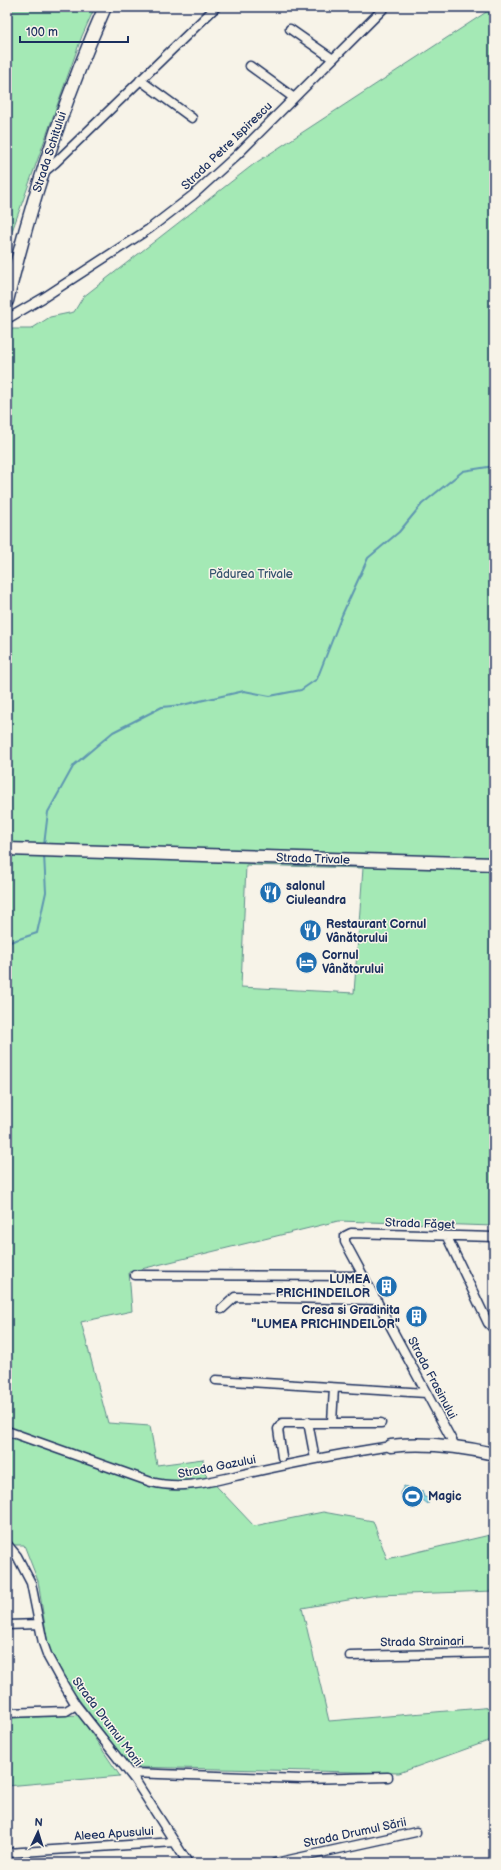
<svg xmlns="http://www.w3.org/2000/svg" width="501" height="1870" font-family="'Balsamiq Sans',sans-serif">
<rect width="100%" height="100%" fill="#f7f3e8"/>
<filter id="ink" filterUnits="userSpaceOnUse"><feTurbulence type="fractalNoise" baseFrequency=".025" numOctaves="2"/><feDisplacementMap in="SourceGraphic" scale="8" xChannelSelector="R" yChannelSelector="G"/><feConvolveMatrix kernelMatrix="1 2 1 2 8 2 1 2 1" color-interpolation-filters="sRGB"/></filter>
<g filter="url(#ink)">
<!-- green -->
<path fill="#a4e9b5" stroke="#608c8a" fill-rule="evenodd" d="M7 7H95L82 36 7 245Z
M494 7V1226L338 1221 129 1272 132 1311 81 1322 108 1423 150 1426 157 1465 203 1459 205 1474 254 1526 323 1512 373 1521 387 1559 494 1534V1591L377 1595 302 1608 329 1721 494 1707V1739L399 1773 130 1767 59 1673 48 1645 38 1581 24 1545H7V329H31L50 317 74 312 83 297 254 164ZM246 865 363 868 354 993 241 987Z
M79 1715 120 1776 7 1786V1718Z"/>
<!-- water -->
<path fill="#8bdce6" stroke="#5e97b0" d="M404 1486 414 1489 415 1492 419 1493 422 1490 424 1497 429 1498 428 1504 423 1500 421 1502V1505L411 1501 406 1502 400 1493Z"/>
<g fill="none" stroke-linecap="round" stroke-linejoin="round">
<!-- stream -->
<path stroke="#5e97b0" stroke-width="2" d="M44 845 48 812 74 765 113 732 162 707 182 705 244 691 270 696 301 690 317 679 342 615 368 558 399 532 422 504 463 471 494 466
M7 943 37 933 46 892 44 855"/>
<defs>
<path id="street" d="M290 29 333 59
M250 66 294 98
M140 80 192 118
M44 172 55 163 216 7
M7 319 43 298 149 229 193 195 237 155 385 7
M447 1237 488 1323 494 1329
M135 1275 364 1276
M222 1309 235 1297 377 1300
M216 1380 426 1393
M308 1422 315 1459
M332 1422 334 1388
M7 1431 151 1482C186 1491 219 1479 253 1472 299 1462 345 1453 391 1446
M455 1446 345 1242V1236L351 1233 494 1237
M282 1457 278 1429 282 1423H381
M7 1544 17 1556 31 1583 43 1643 48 1657 59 1677 76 1705 135 1780 188 1863
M7 1625 39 1624
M350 1656 494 1653
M7 1713 66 1711 76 1705
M130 1773 302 1779 388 1777
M7 1853 175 1842
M275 1863 416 1832"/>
<path id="secondary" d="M7 301C31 201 63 102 105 7
M7 849 494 864
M391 1446C427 1442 459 1446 494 1454"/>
</defs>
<!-- street casing -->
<use href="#street" stroke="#1b2f5e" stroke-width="11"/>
<!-- secondary casing -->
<use href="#secondary" stroke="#1b2f5e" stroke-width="15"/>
<!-- street -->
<use href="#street" stroke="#f7f3e8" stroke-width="8"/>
<!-- secondary -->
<use href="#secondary" stroke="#f7f3e8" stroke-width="12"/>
</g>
</g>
<!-- icons -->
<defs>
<symbol id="restaurant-disc" viewBox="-11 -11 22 22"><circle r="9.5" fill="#1f6fb2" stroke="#f7f3e8"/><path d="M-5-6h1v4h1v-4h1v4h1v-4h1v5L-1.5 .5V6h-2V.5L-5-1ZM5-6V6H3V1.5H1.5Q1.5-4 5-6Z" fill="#fff"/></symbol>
<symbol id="hotel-disc" viewBox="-11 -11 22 22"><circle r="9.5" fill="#1f6fb2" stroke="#f7f3e8"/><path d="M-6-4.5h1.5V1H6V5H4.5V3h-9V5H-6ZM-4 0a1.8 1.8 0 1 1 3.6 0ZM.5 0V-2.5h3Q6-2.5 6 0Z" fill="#fff"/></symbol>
<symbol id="building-disc" viewBox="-11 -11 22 22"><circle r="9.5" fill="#1f6fb2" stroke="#f7f3e8"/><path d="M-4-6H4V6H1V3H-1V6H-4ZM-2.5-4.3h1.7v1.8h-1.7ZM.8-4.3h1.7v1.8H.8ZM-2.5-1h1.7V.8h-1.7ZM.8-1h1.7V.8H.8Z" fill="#fff"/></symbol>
<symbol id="stadium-disc" viewBox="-11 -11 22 22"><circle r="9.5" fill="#1f6fb2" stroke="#f7f3e8"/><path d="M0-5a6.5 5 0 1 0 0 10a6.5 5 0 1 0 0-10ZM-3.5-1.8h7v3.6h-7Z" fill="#fff"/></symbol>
</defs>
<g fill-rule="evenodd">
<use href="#restaurant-disc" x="258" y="880" width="25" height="25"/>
<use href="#restaurant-disc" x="298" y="918" width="25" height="25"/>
<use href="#hotel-disc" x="294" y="950" width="25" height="25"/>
<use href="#building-disc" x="374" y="1274" width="25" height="25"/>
<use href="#building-disc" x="404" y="1304" width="25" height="25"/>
<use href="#stadium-disc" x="400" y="1484" width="25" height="25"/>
</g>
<g text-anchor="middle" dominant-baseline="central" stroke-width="3" stroke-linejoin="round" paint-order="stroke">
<!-- street labels -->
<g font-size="12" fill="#1b2f5e" stroke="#f7f3e8">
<text transform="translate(227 146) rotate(-44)">Strada Petre Ispirescu</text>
<text transform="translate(50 152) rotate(-72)">Strada Schitului</text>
<text transform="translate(313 859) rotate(2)">Strada Trivale</text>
<text transform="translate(420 1224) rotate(2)">Strada Făget</text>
<text transform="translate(432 1378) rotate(62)">Strada Frasinului</text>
<text transform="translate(217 1467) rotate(-11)">Strada Gazului</text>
<text transform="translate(422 1642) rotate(-1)">Strada Strainari</text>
<text transform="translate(107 1722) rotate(53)">Strada Drumul Morii</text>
<text transform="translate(355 1833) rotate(-12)">Strada Drumul Sării</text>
<text transform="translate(114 1834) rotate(-4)">Aleea Apusului</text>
</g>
<!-- park labels -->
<g font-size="12" fill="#36546f" stroke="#f7f3e8">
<text x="251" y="574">Pădurea Trivale</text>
</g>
<!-- poi labels -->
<g font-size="12" font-weight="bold" fill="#1b2f5e" stroke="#f7f3e8" text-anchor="start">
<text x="286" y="886">salonul<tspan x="286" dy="14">Ciuleandra</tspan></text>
<text x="326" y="924">Restaurant Cornul<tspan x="326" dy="14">Vânătorului</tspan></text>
<text x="322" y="955">Cornul<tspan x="322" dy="14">Vânătorului</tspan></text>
<text x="370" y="1279" text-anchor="end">LUMEA<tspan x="370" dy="14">PRICHINDEILOR</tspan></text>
<text x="400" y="1310" text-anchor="end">Cresa si Gradinita<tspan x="400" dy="14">"LUMEA PRICHINDEILOR"</tspan></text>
<text x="428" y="1496">Magic</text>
</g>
</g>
<!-- margin -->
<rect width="501" height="1870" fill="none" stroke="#f7f3e8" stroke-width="24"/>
<rect x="12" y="12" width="477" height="1846" fill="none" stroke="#1b2f5e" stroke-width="1.5" filter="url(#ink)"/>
<!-- north arrow -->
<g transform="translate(38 1832) rotate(4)" stroke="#f7f3e8" stroke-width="3" paint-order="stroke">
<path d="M0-3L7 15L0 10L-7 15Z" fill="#1b2f5e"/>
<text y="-6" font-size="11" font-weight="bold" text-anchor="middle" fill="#1b2f5e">N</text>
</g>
<!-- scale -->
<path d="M20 36v6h108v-6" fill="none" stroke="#1b2f5e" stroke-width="2"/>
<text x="26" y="36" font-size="12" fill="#1b2f5e" stroke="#f7f3e8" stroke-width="3" paint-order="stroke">100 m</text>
</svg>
